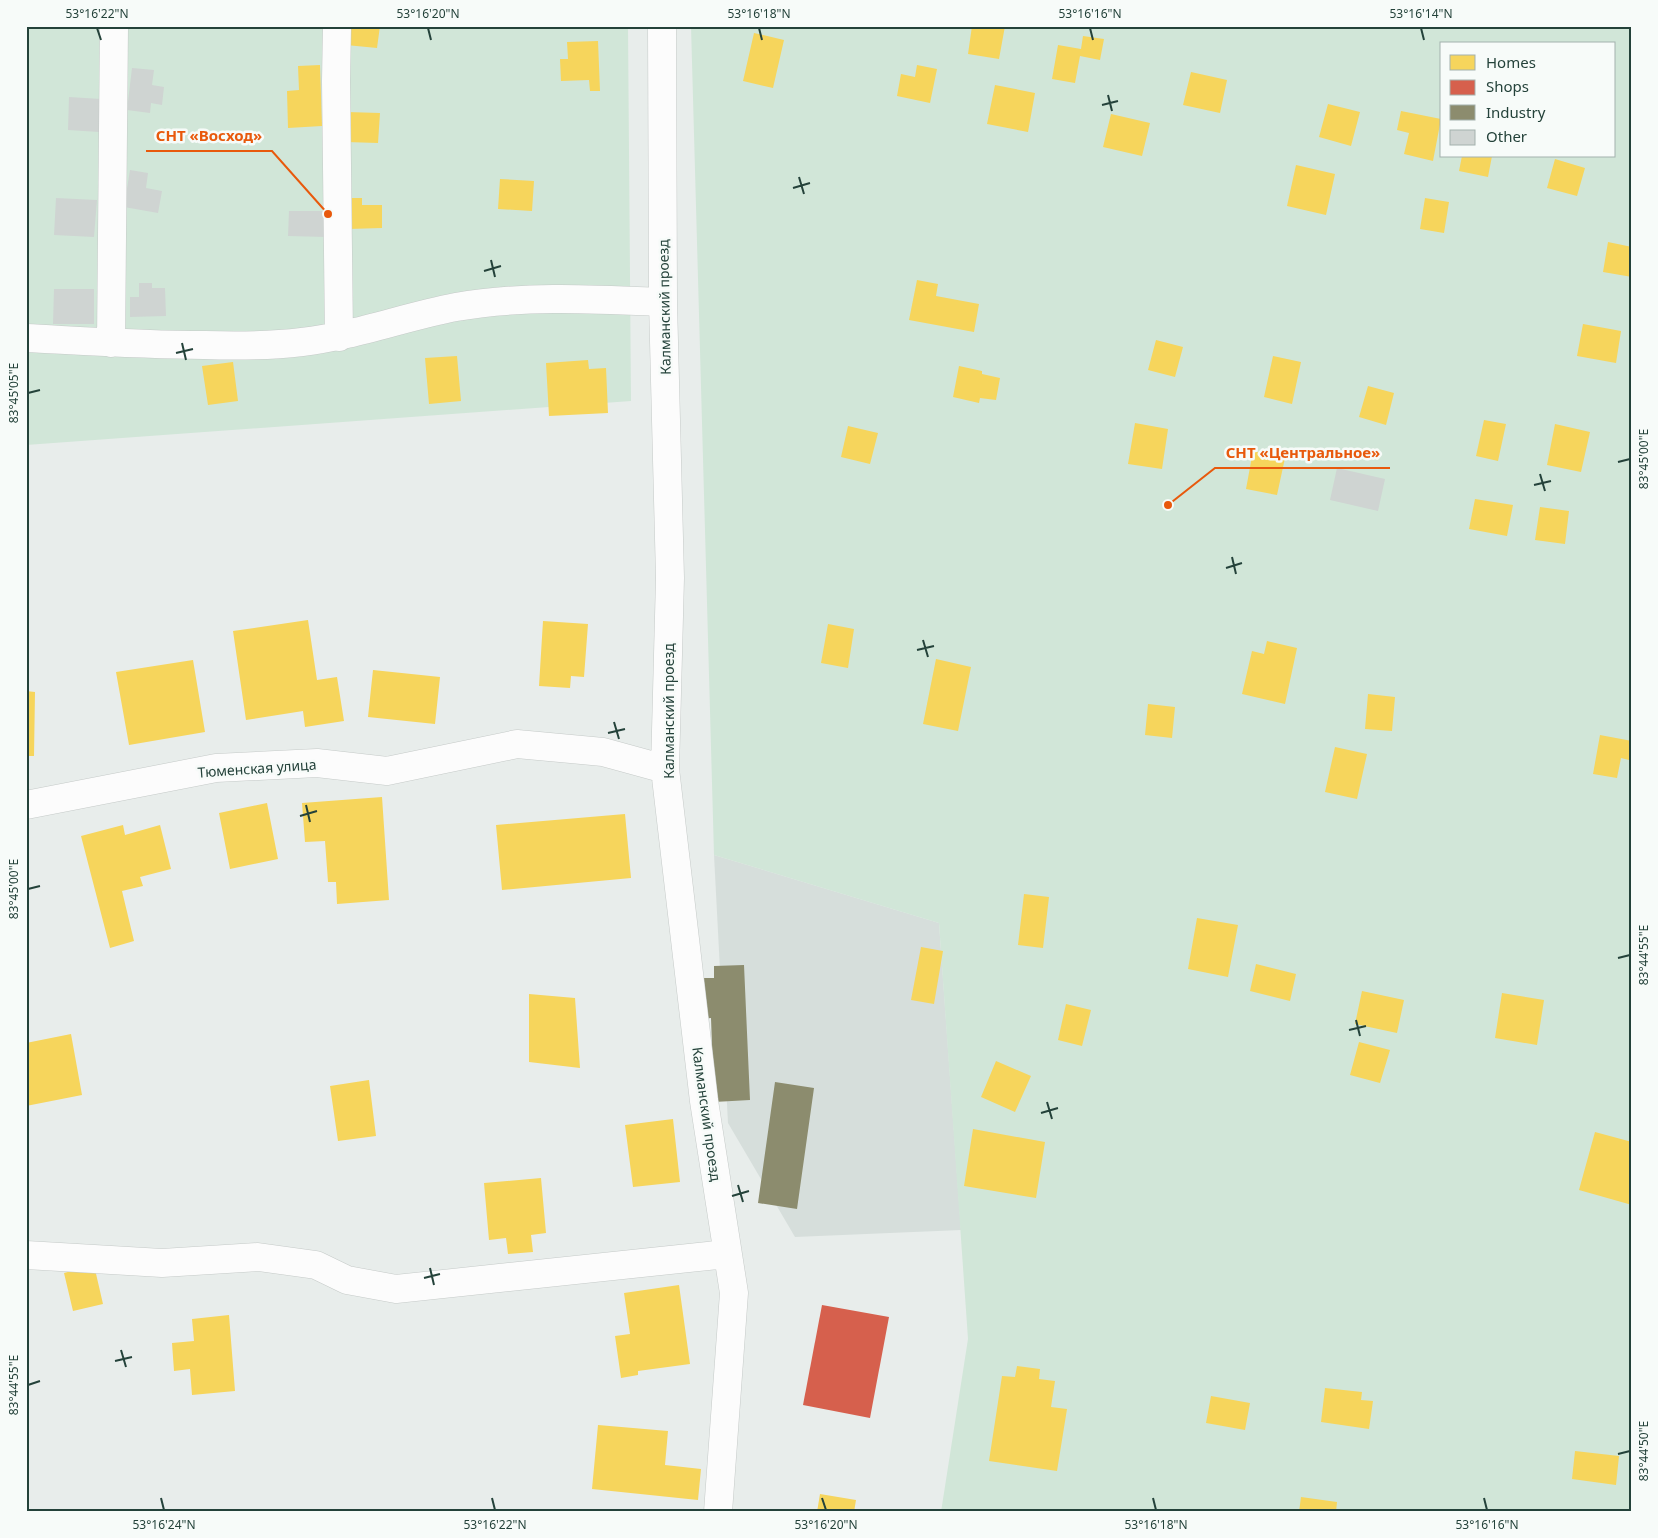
<svg xmlns="http://www.w3.org/2000/svg" width="1658" height="1538" font-family="'Noto Sans',sans-serif">
<rect width="100%" height="100%" fill="#e8edeb"/>
<!-- built -->
<path fill="#d6dedb" d="M714 855 939 923 961 1230 795 1237 728 1123Z"/>
<!-- green -->
<path fill="#d1e6d8" fill-rule="evenodd" d="M26 26H628L631 401 26 445Z
M691 26H1632V1512H941L968 1339 939 923 714 855ZM1442 44H1614V156H1442Z"/>
<!-- homes -->
<path fill="#f6d55c" d="M348 26H380L377 48 346 45Z
M972 26H1005L999 59 968 54Z
M754 33 784 40 773 88 743 81Z
M1083 36 1104 39 1100 60 1080 56 1075 83 1052 79 1058 45 1081 49Z
M598 41 600 91H590L589 80 561 81 560 59H568L567 42Z
M320 65 322 126 288 128 287 91 299 90 298 66Z
M917 65 937 69 930 103 897 96 901 74 915 77Z
M1191 72 1227 80 1220 113 1183 105Z
M995 85 1035 93 1028 132 987 124Z
M1328 104 1360 112 1351 146 1319 137Z
M1401 111 1441 119 1433 161 1404 154 1409 133 1397 130Z
M347 112 380 113 378 143 346 142Z
M1111 114 1150 123 1142 156 1103 147Z
M1462 156H1492L1488 177 1459 171Z
M1555 159 1585 168 1577 196 1547 188Z
M1296 165 1335 174 1326 215 1287 206Z
M500 179 534 181 532 211 498 209Z
M347 198H362V205H382V228L348 229Z
M1425 198 1449 202 1444 233 1420 229Z
M1608 242 1632 247V277L1603 272Z
M917 280 938 284 936 296 979 304 974 332 909 320Z
M1583 324 1621 331 1616 363 1577 356Z
M1156 340 1183 347 1175 377 1148 370Z
M457 356 461 401 429 404 425 358Z
M1273 356 1301 362 1292 404 1264 397Z
M588 360 589 369 606 368 608 413 549 416 546 363Z
M233 362 238 401 208 405 202 366Z
M959 366 982 371V374L1000 378 996 400 980 398 979 403 953 397Z
M1368 386 1394 393 1386 425 1359 417Z
M1484 420 1506 424 1498 461 1476 456Z
M1135 423 1168 429 1162 469 1128 464Z
M1555 424 1590 432 1581 472 1547 465Z
M848 426 878 433 870 464 841 457Z
M1253 451 1285 458 1277 495 1246 489Z
M1475 499 1513 505 1507 536 1469 529Z
M1540 507 1569 511 1565 544 1535 540Z
M308 620 317 680 337 677 344 721 305 727 303 711 246 720 233 631Z
M543 621 588 624 584 677 571 676 570 688 539 686Z
M828 624 854 629 848 668 821 663Z
M1267 641 1297 648 1285 704 1242 694 1252 651 1264 654Z
M936 659 971 667 958 731 923 724Z
M193 660 205 732 129 745 116 672Z
M373 670 440 677 435 724 368 717Z
M26 691 35 692 34 756H26Z
M1368 694 1395 697 1392 731 1365 729Z
M1148 704 1175 707 1172 738 1145 735Z
M1600 735 1632 741 1629 760 1621 758 1617 778 1593 774Z
M1335 747 1367 754 1357 799 1325 792Z
M382 797 389 900 337 904 336 882H328L325 841 305 842 302 803Z
M267 803 278 859 230 869 219 813Z
M625 814 631 878 502 890 496 825Z
M123 825 125 835 160 825 171 869 140 877 143 886 122 891 134 941 110 948 81 836Z
M1024 894 1049 897 1043 948 1018 945Z
M1197 918 1238 925 1228 977 1188 969Z
M921 947 943 951 934 1004 911 1000Z
M1256 964 1296 974 1290 1001 1250 991Z
M1362 991 1404 1000 1397 1033 1355 1024Z
M1502 993 1544 1000 1537 1045 1495 1038Z
M529 994 575 998 580 1068 529 1062Z
M1066 1004 1091 1010 1082 1046 1058 1040Z
M71 1034 82 1095 26 1106V1043Z
M1359 1042 1390 1050 1380 1083 1350 1075Z
M996 1061 1031 1076 1015 1112 981 1097Z
M369 1080 376 1136 338 1141 330 1086Z
M673 1119 680 1182 633 1187 625 1125Z
M973 1129 1045 1142 1036 1198 964 1186Z
M1595 1132 1632 1142V1205L1579 1190Z
M541 1178 546 1233 531 1235 533 1252 508 1254 506 1238 489 1240 484 1183Z
M94 1265 103 1304 73 1311 64 1273Z
M679 1285 690 1364 638 1371V1375L621 1378 615 1336 630 1334 624 1293Z
M229 1315 235 1391 192 1395 190 1369 174 1371 172 1343 194 1341 192 1319Z
M1017 1366 1040 1369 1039 1379 1055 1381 1051 1407 1067 1409 1057 1471 989 1461 1002 1376 1015 1377Z
M1325 1388 1362 1392 1361 1400 1373 1401 1369 1429 1321 1422Z
M1211 1396 1250 1403 1245 1430 1206 1423Z
M598 1425 668 1431 665 1465 701 1469 698 1500 592 1489Z
M1575 1451 1619 1456 1616 1485 1572 1479Z
M820 1494 856 1500 854 1512H817Z
M1301 1497 1337 1502 1336 1512H1299Z"/>
<!-- shops -->
<path fill="#d6604d" d="M822 1305 889 1317 870 1418 803 1405Z"/>
<!-- industry -->
<path fill="#8c8c6e" d="M744 965 750 1100 714 1102 711 1018 702 1019 701 978H714V966Z
M775 1082 814 1088 797 1209 758 1203Z"/>
<!-- building -->
<path fill="#cfd4d2" d="M132 68 154 70 152 85 164 87 162 105 151 103 150 113 127 110Z
M69 97 101 99 99 132 68 130Z
M130 170 148 173 146 188 162 191 158 213 124 207Z
M56 198 97 200 94 237 54 235Z
M289 211H326V237L288 236Z
M139 283H152V288H165L166 316 130 317V297H139Z
M54 289H94V324H53Z
M1337 468 1385 479 1378 511 1330 500Z"/>
<g fill="none" stroke-linecap="round" stroke-linejoin="round">
<defs>
<path id="minor" d="M337 26 336 81 339 337
M662 26 663 302 670 578 665 769 704 1101 734 1293 718 1512
M26 338C85 341 144 345 204 345 236 346 269 346 302 342 354 336 404 317 456 307 525 295 594 299 663 302
M111 343 114 26
M26 805 216 768 317 763 387 771 517 744 603 752 665 769
M26 1255 162 1263 258 1257 316 1265 347 1280 396 1289 727 1254"/>
</defs>
<!-- minor casing -->
<use href="#minor" stroke="#c5cac8" stroke-width="29"/>
<!-- minor -->
<use href="#minor" stroke="#fcfcfc" stroke-width="28"/>
</g>
<!-- ticks -->
<path fill="none" stroke="#24423a" stroke-width="2" d="M97 28 101 40M428 28 431 40M759 28 762 40M1090 28 1093 40M1421 28 1424 40M1108 95 1112 111M1102 105 1118 101M799 177 804 194M793 188 810 183M491 260 495 277M484 271 501 266M182 343 186 360M176 353 193 349M28 393 40 390M1618 462 1630 459M1540 474 1545 491M1534 485 1551 481M1232 557 1236 574M1226 568 1242 563M923 640 928 657M917 650 934 646M614 722 619 739M608 733 625 729M306 805 310 822M300 816 317 811M28 889 40 886M1618 958 1630 955M1356 1020 1360 1036M1349 1030 1366 1026M1047 1102 1052 1119M1041 1113 1058 1108M738 1185 743 1202M732 1196 749 1191M430 1268 434 1285M424 1278 440 1274M121 1350 126 1367M115 1361 132 1357M28 1385 40 1381M1618 1454 1630 1451M161 1498 164 1510M492 1498 495 1510M822 1498 826 1510M1153 1498 1156 1510M1484 1498 1487 1510"/>
<g text-anchor="middle" dominant-baseline="central" stroke-width="5" stroke-linejoin="round" paint-order="stroke">
<!-- street labels -->
<g font-size="14" fill="#24423a" stroke="#f7fbf9">
<text transform="translate(664 307) rotate(-91)">Калманский проезд</text>
<text transform="translate(668 711) rotate(-90)">Калманский проезд</text>
<text transform="translate(257 768) rotate(-4)">Тюменская улица</text>
<text transform="translate(707 1114) rotate(82)">Калманский проезд</text>
</g>
</g>
<!-- callouts -->
<path fill="none" stroke="#e8590c" stroke-width="2" d="M328 214L272 151H146M1168 505L1215 468H1390"/>
<g fill="#e8590c" stroke="#f7fbf9" stroke-width="2">
<circle cx="328" cy="214" r="5"/>
<circle cx="1168" cy="505" r="5"/>
</g>
<g font-size="15" text-anchor="middle" font-weight="bold" fill="#e8590c" stroke="#f7fbf9" stroke-width="5" stroke-linejoin="round" paint-order="stroke">
<text x="209" y="141">СНТ «Восход»</text>
<text x="1303" y="458">СНТ «Центральное»</text>
</g>
<!-- border -->
<rect width="1658" height="1538" fill="none" stroke="#f7fbf9" stroke-width="55"/>
<!-- legend -->
<rect x="1440" y="42" width="175" height="115" fill="#f7fbf9" stroke="#a3b1ad"/>
<rect x="1450" y="55" width="25" height="15" fill="#f6d55c" stroke="#a3b1ad"/>
<text x="1486" y="68" font-size="15" fill="#24423a">Homes</text>
<rect x="1450" y="80" width="25" height="15" fill="#d6604d" stroke="#a3b1ad"/>
<text x="1486" y="92" font-size="15" fill="#24423a">Shops</text>
<rect x="1450" y="105" width="25" height="15" fill="#8c8c6e" stroke="#a3b1ad"/>
<text x="1486" y="118" font-size="15" fill="#24423a">Industry</text>
<rect x="1450" y="130" width="25" height="15" fill="#cfd4d2" stroke="#a3b1ad"/>
<text x="1486" y="142" font-size="15" fill="#24423a">Other</text>
<rect x="28" y="28" width="1602" height="1482" fill="none" stroke="#24423a" stroke-width="2"/>
<g font-size="12" text-anchor="middle" fill="#24423a">
<text x="97" y="18">53°16'22"N</text>
<text x="428" y="18">53°16'20"N</text>
<text x="759" y="18">53°16'18"N</text>
<text x="1090" y="18">53°16'16"N</text>
<text x="1421" y="18">53°16'14"N</text>
<text transform="translate(14 393) rotate(-90)" y="4">83°45'05"E</text>
<text transform="translate(1644 459) rotate(-90)" y="4">83°45'00"E</text>
<text transform="translate(14 889) rotate(-90)" y="4">83°45'00"E</text>
<text transform="translate(1644 955) rotate(-90)" y="4">83°44'55"E</text>
<text transform="translate(14 1385) rotate(-90)" y="4">83°44'55"E</text>
<text transform="translate(1644 1451) rotate(-90)" y="4">83°44'50"E</text>
<text x="164" y="1529">53°16'24"N</text>
<text x="495" y="1529">53°16'22"N</text>
<text x="826" y="1529">53°16'20"N</text>
<text x="1156" y="1529">53°16'18"N</text>
<text x="1487" y="1529">53°16'16"N</text>
</g>
</svg>
